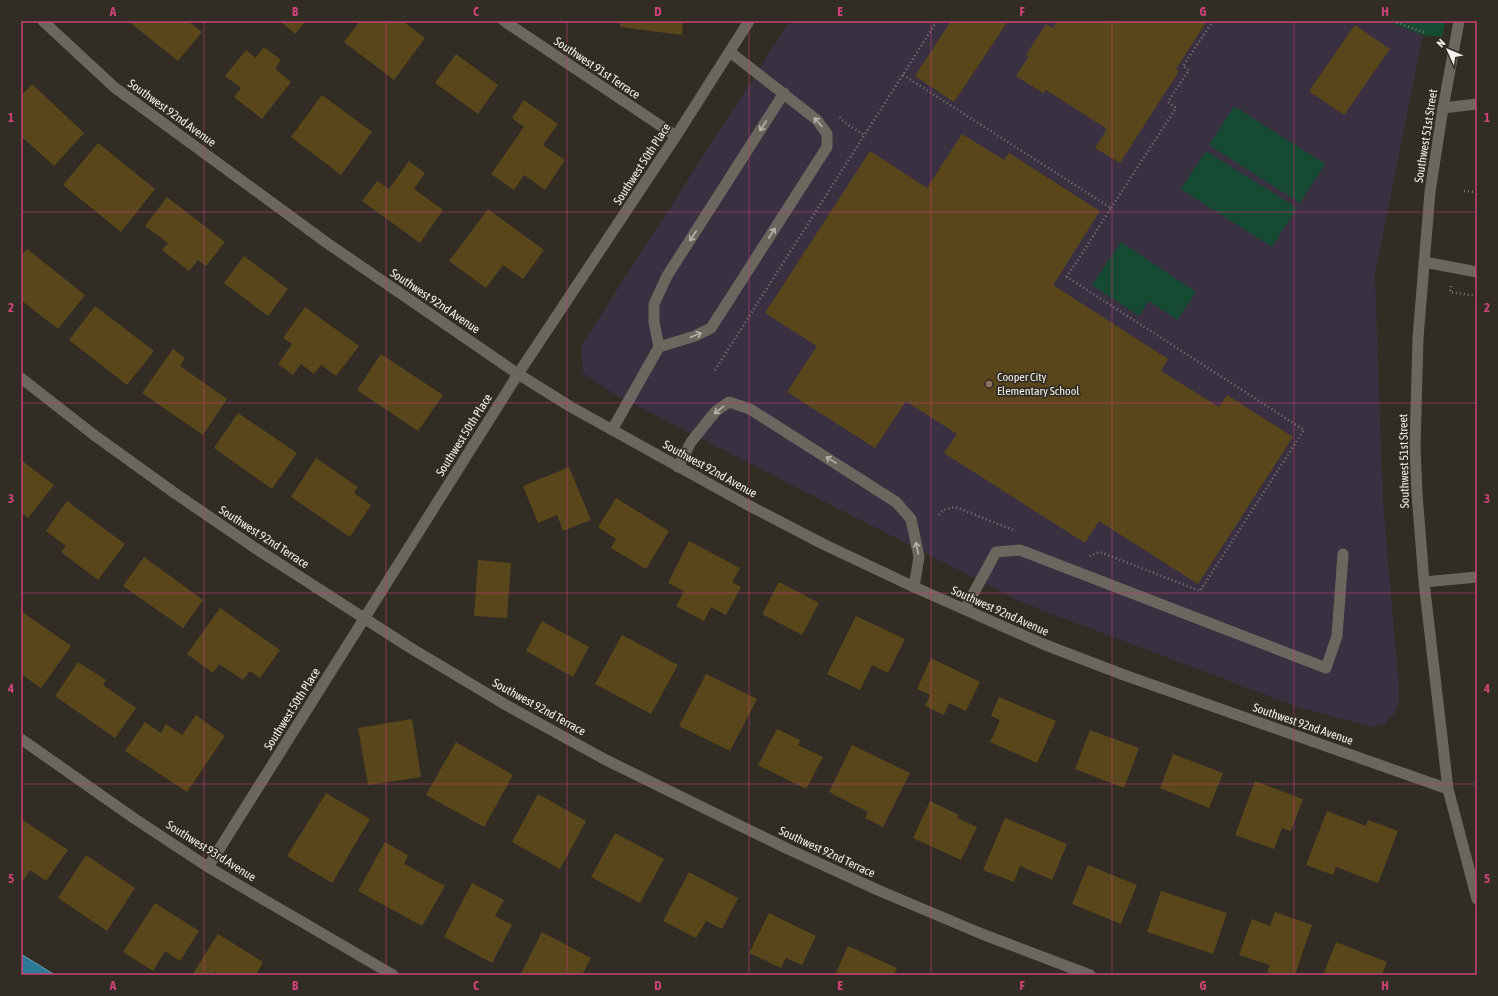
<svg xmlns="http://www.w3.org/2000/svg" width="1498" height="996" font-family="'Asap Condensed',sans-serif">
<rect width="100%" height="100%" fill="#312d25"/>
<!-- education -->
<path fill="#393141" d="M790 21H1386L1423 35 1375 274 1383 502 1399 688V701L1394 714 1384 724 1373 727 1298 707 1021 602 616 395 583 373 581 346Z"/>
<!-- green -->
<path fill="#174a33" d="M1386 21H1446L1442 37 1423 35Z
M1234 106 1325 164 1300 203 1209 145Z
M1206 151 1297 208 1272 247 1181 189Z
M1121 242 1196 292 1177 320 1149 301 1139 316 1092 285Z"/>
<!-- water -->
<path fill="#2d7a98" stroke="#699eb1" d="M21 954 55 975H21Z"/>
<!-- building -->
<path fill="#59461b" d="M128 21H188L202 32 178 61Z
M280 21H306L295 34Z
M360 21H403L425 38 394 80 344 42Z
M621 21H683L682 35 620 27Z
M951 21H1008L954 102 915 76Z
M1057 21H1207L1176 69 1179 71 1120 163 1095 148 1107 129 1046 90 1043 93 1016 76 1029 56 1026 55 1046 24 1053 28Z
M1355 25 1390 49 1344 115 1309 91Z
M264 47 281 60 275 69 291 82 262 119 234 97 241 88 225 76 246 50 255 58Z
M456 54 498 85 478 114 435 83Z
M32 84 84 133 54 166 21 136V96Z
M322 95 372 132 341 175 291 137Z
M524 100 558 124 543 145 565 160 545 190 524 175 514 190 491 174 524 127 512 118Z
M962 134 1004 160 1009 153 1100 211 1053 285 1168 359 1161 371 1219 407 1227 395 1293 437 1198 584 1099 521 1085 543 944 453 957 434 906 401 875 448 787 392 817 346 765 313 870 151 927 188Z
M98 143 155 189 121 232 63 185Z
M409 161 425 173 414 189 443 210 420 243 362 201 377 181 389 189Z
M167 197 225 242 206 266 198 260 189 271 162 250 168 243 145 226Z
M488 209 544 250 523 279 503 265 486 288 449 261Z
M27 249 85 295 58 329 21 300V256Z
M244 256 288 289 268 316 224 283Z
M95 306 154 351 127 385 69 340Z
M305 307 359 346 336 376 321 365 314 374 301 364 293 375 278 364 292 344 283 338Z
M173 349 185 358 180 366 227 399 203 435 142 393Z
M381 354 443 395 418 431 357 390Z
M238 413 297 453 272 489 214 448Z
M316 458 358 487 354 493 371 505 350 537 291 497Z
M21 460 54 485 28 518 21 512Z
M569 467 591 520 563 531 557 515 538 523 523 486Z
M616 498 669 531 646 569 611 548 616 539 598 527Z
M67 501 125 544 98 580 61 552 66 546 46 531Z
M689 541 740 568 732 582 741 587 726 615 711 607 704 621 676 606 684 591 668 583Z
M144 557 203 600 183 628 123 586Z
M478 560 511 563 507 618 474 616Z
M779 582 819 603 802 635 762 614Z
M220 608 280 650 260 678 250 671 243 680 219 664 213 673 187 654Z
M21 611 71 646 41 688 21 674Z
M856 616 905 639 888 673 872 665 860 690 827 674Z
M542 621 589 647 573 677 526 651Z
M622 635 678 665 651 714 595 684Z
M931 658 980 682 966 711 949 703 944 715 925 706 930 695 917 689Z
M78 662 106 680 103 685 136 708 115 738 55 696Z
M706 674 757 699 730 751 679 726Z
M999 697 1056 721 1037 763 990 742 1000 720 991 716Z
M196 715 225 736 187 792 125 751 145 722 161 733 166 724 182 735Z
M412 719 421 777 368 785 358 728Z
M777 729 800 740 798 745 823 757 806 789 758 765Z
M1090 730 1139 748 1124 788 1075 769Z
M456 742 513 775 484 827 426 795Z
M852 745 910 773 883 827 865 818 868 812 829 792Z
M1173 754 1223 773 1209 808 1160 788Z
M1255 781 1303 799 1291 831 1282 828 1274 849 1235 835Z
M326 793 370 819 332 883 287 856Z
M538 794 586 821 560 869 512 842Z
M930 801 959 815 957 818 977 827 961 860 913 838Z
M1327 811 1366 826 1368 820 1398 831 1378 883 1336 867 1333 875 1306 865Z
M1005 818 1067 844 1052 880 1020 866 1014 882 983 870Z
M21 819 68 850 46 881 30 870 21 884Z
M615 833 664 859 640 903 591 877Z
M385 842 408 855 404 864 445 886 422 926 358 891Z
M86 855 135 888 107 931 58 898Z
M1088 865 1137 885 1121 924 1072 904Z
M689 872 738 898 722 929 706 921 696 938 663 921Z
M472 883 504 900 495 916 512 925 492 963 444 937Z
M1161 891 1227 913 1213 954 1147 932Z
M155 903 199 931 180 961 165 951 153 971 123 952Z
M1275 912 1312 925 1295 975H1276L1267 972 1270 965 1239 955 1252 919 1270 926Z
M769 913 816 936 802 965 786 958 781 968 749 953Z
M542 932 591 958 582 975H520Z
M218 934 263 962 256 975H220L215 972 213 975H192Z
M1336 942 1387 962 1382 975H1323Z
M848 946 897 968 894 975H835Z"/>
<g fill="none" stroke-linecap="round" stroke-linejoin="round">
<!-- path -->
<path stroke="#7d7972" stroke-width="2.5" stroke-dasharray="1 3" stroke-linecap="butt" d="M1393 21 1426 33
M903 75 1111 208 1067 277 1304 430 1200 591 1100 552 1089 556
M840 117 844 122 864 135
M1464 191 1477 192
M1111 208 1176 108 1168 102 1189 70 1183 66 1213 21
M1451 286 1450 292 1477 296
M715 370 937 21
M939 515 943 510 955 507 1016 531"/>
<!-- service -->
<path stroke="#6b675e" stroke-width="11" d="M1443 108 1477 104
M1424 262 1477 272
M659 347 695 336 711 328 827 147V134L817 120 730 52
M612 430 659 347 654 322V304L667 276 784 93
M678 467 691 442 716 411 729 402 750 409 896 502 911 519 919 557 914 587
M965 609 996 552 1020 550 1326 668 1337 636 1343 554"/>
<!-- minor -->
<path stroke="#6b675e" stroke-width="11" d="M43 21 114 87 327 243 518 374 571 407 746 504 823 544 914 587 1043 644 1124 675 1448 789
M504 21 676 136
M1459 21 1443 108 1430 192 1418 338 1415 447 1417 494 1424 582 1448 789 1477 899
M21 378 94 435 176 494 255 548 409 647 506 705 606 760 788 849 880 891 982 934 1090 975
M1424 582 1477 577
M21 739 135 819 208 867 393 975
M208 867 518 374 676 136 749 21"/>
</g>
<!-- one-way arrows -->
<defs><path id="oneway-shaft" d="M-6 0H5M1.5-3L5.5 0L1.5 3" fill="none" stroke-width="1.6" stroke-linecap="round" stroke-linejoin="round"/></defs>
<g stroke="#b6b3ac">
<use href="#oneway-shaft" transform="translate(818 122) rotate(-132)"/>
<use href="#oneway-shaft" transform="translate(763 126) rotate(123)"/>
<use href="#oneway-shaft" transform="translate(772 233) rotate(-57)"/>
<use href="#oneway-shaft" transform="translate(693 236) rotate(123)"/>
<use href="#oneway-shaft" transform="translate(696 335) rotate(-22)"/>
<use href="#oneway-shaft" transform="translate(719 410) rotate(141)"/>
<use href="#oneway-shaft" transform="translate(831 460) rotate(-148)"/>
<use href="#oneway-shaft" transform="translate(917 548) rotate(-102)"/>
</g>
<!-- grid -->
<path fill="none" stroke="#cc4378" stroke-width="1" stroke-opacity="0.55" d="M204 21V975M386 21V975M567 21V975M749 21V975M931 21V975M1112 21V975M1294 21V975M21 212H1477M21 403H1477M21 593H1477M21 784H1477"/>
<!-- markers -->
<circle fill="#8d6e63" stroke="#312d25" stroke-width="1.5" cx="989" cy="384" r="4"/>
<g text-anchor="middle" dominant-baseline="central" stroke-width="3.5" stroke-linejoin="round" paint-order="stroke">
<!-- street labels -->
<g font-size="12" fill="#f4f1ec" stroke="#312d25">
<text transform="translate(597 68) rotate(34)">Southwest 91st Terrace</text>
<text transform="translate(172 113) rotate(36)">Southwest 92nd Avenue</text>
<text transform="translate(1426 136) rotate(-81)">Southwest 51st Street</text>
<text transform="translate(642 164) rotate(-57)">Southwest 50th Place</text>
<text transform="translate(435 301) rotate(34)">Southwest 92nd Avenue</text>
<text transform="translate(464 435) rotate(-58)">Southwest 50th Place</text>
<text transform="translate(1404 461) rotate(-91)">Southwest 51st Street</text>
<text transform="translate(710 469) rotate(29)">Southwest 92nd Avenue</text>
<text transform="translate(264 537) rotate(33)">Southwest 92nd Terrace</text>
<text transform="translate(1000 611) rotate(24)">Southwest 92nd Avenue</text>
<text transform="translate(539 707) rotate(29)">Southwest 92nd Terrace</text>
<text transform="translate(292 709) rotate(-58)">Southwest 50th Place</text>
<text transform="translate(1303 724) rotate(19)">Southwest 92nd Avenue</text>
<text transform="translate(211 851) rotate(32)">Southwest 93rd Avenue</text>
<text transform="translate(827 852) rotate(25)">Southwest 92nd Terrace</text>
</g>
<!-- poi labels -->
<g font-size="12" fill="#f4f1ec" stroke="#312d25" text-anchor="start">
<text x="997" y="377">Cooper City<tspan x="997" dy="14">Elementary School</tspan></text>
</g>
</g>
<!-- border -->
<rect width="1498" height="996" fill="none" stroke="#312d25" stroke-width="44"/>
<!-- north arrow -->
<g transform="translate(1448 50) rotate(314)" stroke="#312d25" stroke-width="3" paint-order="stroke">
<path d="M0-3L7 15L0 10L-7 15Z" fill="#f4f1ec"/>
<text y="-6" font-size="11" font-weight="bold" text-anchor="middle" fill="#f4f1ec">N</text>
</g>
<rect x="22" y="22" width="1454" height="952" fill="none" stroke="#cc4378" stroke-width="1.5"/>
<g font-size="13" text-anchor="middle" font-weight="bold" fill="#cc4378">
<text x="113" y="16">A</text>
<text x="295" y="16">B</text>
<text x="476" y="16">C</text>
<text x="658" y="16">D</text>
<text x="840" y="16">E</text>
<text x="1022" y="16">F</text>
<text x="1203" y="16">G</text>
<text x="1385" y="16">H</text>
<text x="11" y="122">1</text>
<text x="1487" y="122">1</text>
<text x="11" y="312">2</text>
<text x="1487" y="312">2</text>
<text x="11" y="503">3</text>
<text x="1487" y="503">3</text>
<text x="11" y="693">4</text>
<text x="1487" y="693">4</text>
<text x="11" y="883">5</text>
<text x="1487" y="883">5</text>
<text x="113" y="990">A</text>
<text x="295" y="990">B</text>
<text x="476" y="990">C</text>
<text x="658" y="990">D</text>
<text x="840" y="990">E</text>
<text x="1022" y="990">F</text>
<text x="1203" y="990">G</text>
<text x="1385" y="990">H</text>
</g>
</svg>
